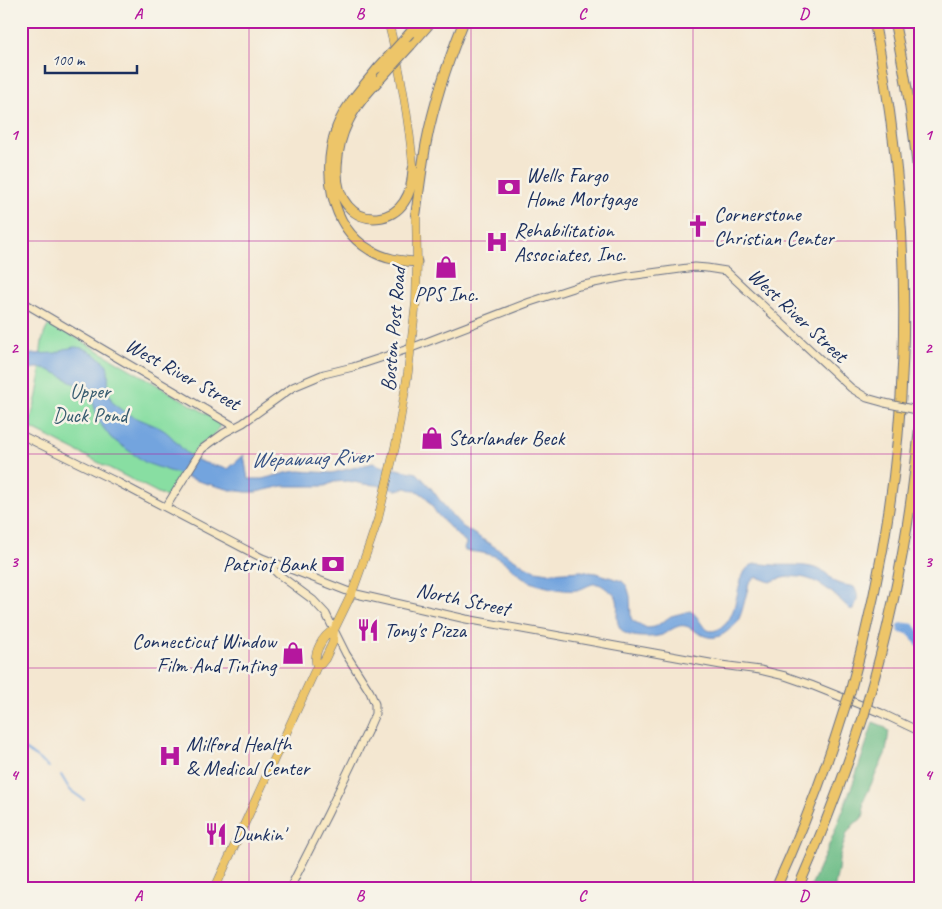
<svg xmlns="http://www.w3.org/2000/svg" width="942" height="909" font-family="Caveat,sans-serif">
<rect width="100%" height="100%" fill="#f7f3e8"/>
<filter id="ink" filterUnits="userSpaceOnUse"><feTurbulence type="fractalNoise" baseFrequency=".02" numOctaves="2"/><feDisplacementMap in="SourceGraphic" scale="10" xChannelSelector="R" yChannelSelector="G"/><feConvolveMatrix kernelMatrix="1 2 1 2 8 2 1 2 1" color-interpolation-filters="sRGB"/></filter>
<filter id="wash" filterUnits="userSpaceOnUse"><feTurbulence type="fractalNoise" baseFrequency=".0096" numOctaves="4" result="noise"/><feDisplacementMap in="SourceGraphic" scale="20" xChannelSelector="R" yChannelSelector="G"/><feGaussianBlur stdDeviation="1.12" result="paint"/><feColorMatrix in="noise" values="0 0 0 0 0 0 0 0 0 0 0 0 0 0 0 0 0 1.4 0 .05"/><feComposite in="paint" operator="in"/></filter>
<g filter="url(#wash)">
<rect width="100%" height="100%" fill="#f4e7d1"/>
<!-- green -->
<path fill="#88dea2" stroke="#528680" d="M51 323 219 421C222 434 206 438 198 447 185 461 178 482 166 497L29 427C32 413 37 399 39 384 42 367 37 336 51 323Z"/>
<!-- forest -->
<path fill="#6ebd88" stroke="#447673" d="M873 722 883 726 889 731 886 752 863 802 864 815 860 820 855 823 847 833 839 859 838 870 835 885V888H810C835 834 856 779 873 722Z"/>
<!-- water -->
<path fill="#73a4de" stroke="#476a9e" d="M74 347C86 347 99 356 107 365 110 376 106 389 111 399 116 412 148 422 160 428 174 435 181 452 195 459 205 464 217 466 228 469L244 455 247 474 249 479H262L290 472 299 471 332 473 373 463 381 466 417 473 431 488 447 510 463 527 525 566 536 571 549 573 581 571 596 573 622 581 627 586 630 596 631 618 633 621 647 628 655 627 671 616 690 611C699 615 700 626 708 630 712 632 716 630 719 629 743 617 732 569 755 564 761 563 768 565 774 565 791 566 808 563 824 572 828 574 831 579 835 582 840 585 848 585 854 587 860 597 857 600 853 610H851C826 586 806 567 770 582L757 577C751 580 748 582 748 588 745 598 743 611 738 621 736 624 733 627 730 629 720 638 712 640 700 634 693 630 687 624 679 626 673 628 667 632 662 635 653 638 633 638 625 633 611 623 621 607 616 597 615 594 611 592 608 590 605 588 602 585 598 584 591 582 584 589 577 590 566 592 546 587 536 584 521 579 514 569 502 560 491 553 478 552 465 551L464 548 466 544 465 541 458 536 437 514 426 497 419 492 406 488 396 490 377 485 364 484 348 481 334 482 325 486H283L256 492H246L231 490 201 482 146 463 111 438 102 426 98 420 91 394 84 389 60 375 44 368H34L26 371 21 372V356L33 354 56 353 65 349Z"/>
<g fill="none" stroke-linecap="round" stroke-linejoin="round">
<!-- stream -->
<path stroke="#73a4de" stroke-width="2" d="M21 747 29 752 49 767
M61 775 70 790 84 800"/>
<!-- river -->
<path stroke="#73a4de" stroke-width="11" d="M903 628 911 629 921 642"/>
</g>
</g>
<g filter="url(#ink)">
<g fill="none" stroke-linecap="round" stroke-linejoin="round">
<defs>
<path id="secondary" d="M21 301 235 427
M21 435 119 483 262 558 352 593 466 619 721 665 760 670 785 676 811 685 881 713 921 732
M166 507 202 449 224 433 243 423 293 387 324 374 353 367 411 348 530 302 579 286 629 276 695 267 707 268 726 271 851 388 867 398 885 403
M264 560 278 574 313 600 326 614 346 654 370 692 375 704V714L368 730 328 813 290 888"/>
<path id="primary" d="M388 21C401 71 409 122 414 174
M317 666C312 654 323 635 334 630
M215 888 317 666 321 664 325 659 333 642 334 630 352 593 370 543 378 519 397 439 408 372 416 302 417 262 416 208"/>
<path id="highway" d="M894 21C908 84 917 149 921 213
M410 33 421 21
M411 45 432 21
M378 68C363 87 346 104 337 127 322 168 329 226 370 250 384 259 400 261 417 262
M380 79C368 92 356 105 348 122 337 144 330 186 348 206 363 224 392 221 404 202 411 192 412 181 413 169
M416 213C419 190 422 167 426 144 434 102 448 61 464 21
M850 692C913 468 920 249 874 21
M868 700C896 605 913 508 921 410
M776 888C803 829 826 769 845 707
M798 888C823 831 845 774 864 715"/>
</defs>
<!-- secondary casing -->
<use href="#secondary" stroke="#676f86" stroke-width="9"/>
<!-- primary casing -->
<use href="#primary" stroke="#676f86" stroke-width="9"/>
<!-- highway casing -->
<use href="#highway" stroke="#676f86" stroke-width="11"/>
<!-- secondary -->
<use href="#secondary" stroke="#f8e8c3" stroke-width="7"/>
<!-- primary -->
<use href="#primary" stroke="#edc569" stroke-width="8"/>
<!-- highway -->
<use href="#highway" stroke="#edc569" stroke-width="9"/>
<defs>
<path id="secondary-bridge" d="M885 403 921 411"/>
<path id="highway-bridge" d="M378 68 410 33
M380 79 411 45
M845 707 850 692
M864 715 868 700"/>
</defs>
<!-- secondary-bridge casing -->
<use href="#secondary-bridge" stroke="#676f86" stroke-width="9" stroke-linecap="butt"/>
<!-- highway-bridge casing -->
<use href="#highway-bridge" stroke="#676f86" stroke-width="11" stroke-linecap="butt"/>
<!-- secondary-bridge -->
<use href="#secondary-bridge" stroke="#f8e8c3" stroke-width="7"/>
<!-- highway-bridge -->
<use href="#highway-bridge" stroke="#edc569" stroke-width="9"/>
</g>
</g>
<!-- grid -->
<path fill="none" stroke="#b5179e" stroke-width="1" stroke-opacity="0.55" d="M249 21V888M471 21V888M693 21V888M21 241H921M21 454H921M21 668H921"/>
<!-- icons -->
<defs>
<symbol id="bank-bare" viewBox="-9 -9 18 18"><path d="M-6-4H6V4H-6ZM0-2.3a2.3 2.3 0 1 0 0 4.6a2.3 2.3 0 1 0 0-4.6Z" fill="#b5179e" stroke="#f7f3e8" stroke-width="2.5" paint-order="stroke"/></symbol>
<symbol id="church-bare" viewBox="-9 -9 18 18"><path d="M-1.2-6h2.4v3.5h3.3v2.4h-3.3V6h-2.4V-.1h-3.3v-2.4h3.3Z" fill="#b5179e" stroke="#f7f3e8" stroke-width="2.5" paint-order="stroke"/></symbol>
<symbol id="hospital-bare" viewBox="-9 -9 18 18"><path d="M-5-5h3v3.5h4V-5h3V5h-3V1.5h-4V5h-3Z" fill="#b5179e" stroke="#f7f3e8" stroke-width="2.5" paint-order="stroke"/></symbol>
<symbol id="shop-bare" viewBox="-9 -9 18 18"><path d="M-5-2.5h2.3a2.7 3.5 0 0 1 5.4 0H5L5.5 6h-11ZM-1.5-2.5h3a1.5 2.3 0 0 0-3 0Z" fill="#b5179e" stroke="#f7f3e8" stroke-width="2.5" paint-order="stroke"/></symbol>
<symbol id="restaurant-bare" viewBox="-9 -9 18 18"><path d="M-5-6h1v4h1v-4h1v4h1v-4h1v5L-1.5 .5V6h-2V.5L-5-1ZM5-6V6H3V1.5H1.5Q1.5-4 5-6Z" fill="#b5179e" stroke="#f7f3e8" stroke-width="2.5" paint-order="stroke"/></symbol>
</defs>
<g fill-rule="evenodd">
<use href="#bank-bare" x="493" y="171" width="32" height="32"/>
<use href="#church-bare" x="682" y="210" width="32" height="32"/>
<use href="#hospital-bare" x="481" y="226" width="32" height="32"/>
<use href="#shop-bare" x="430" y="251" width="32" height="32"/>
<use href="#shop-bare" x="416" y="422" width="32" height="32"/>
<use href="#bank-bare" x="317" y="548" width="32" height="32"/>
<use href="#restaurant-bare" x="352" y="614" width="32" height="32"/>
<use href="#shop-bare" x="277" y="637" width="32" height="32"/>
<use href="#hospital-bare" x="154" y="740" width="32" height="32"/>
<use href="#restaurant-bare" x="200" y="818" width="32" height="32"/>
</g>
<g text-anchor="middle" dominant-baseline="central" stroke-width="5" stroke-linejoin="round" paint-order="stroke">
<!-- poi labels -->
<g font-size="21" fill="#1b2f5e" stroke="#f7f3e8" text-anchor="start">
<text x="526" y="175">Wells Fargo<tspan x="526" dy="24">Home Mortgage</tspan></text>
<text x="714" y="214">Cornerstone<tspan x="714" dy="24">Christian Center</tspan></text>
<text x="514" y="230">Rehabilitation<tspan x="514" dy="24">Associates, Inc.</tspan></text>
<text x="446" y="294" text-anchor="middle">PPS Inc.</text>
<text x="448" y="438">Starlander Beck</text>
<text x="316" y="564" text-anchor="end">Patriot Bank</text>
<text x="384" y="630">Tony's Pizza</text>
<text x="276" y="641" text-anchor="end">Connecticut Window<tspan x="276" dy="24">Film And Tinting</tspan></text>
<text x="186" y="744">Milford Health<tspan x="186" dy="24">&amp; Medical Center</tspan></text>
<text x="232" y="834">Dunkin'</text>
</g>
<!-- street labels -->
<g font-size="21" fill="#1b2f5e" stroke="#f7f3e8">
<text transform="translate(798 315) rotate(43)">West River Street</text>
<text transform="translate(393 329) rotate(-85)">Boston Post Road</text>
<text transform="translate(183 374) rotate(29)">West River Street</text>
<text transform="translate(463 599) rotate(12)">North Street</text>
</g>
<!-- park labels -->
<g font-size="21" fill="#365b6f" stroke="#f7f3e8">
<text x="90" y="391">Upper<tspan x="90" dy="24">Duck Pond</tspan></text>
</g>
<!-- water labels -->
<g font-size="22" font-style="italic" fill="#355284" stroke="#f7f3e8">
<text transform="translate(311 458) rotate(-2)">Wepawaug River</text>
</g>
</g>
<!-- margin -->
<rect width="942" height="909" fill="none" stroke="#f7f3e8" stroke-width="55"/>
<!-- scale -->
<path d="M45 65v8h92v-8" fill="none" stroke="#1b2f5e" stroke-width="2.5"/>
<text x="52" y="65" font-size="15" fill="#1b2f5e" stroke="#f7f3e8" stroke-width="4" paint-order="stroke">100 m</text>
<rect x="28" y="28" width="886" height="854" fill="none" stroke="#b5179e" stroke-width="2"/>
<g font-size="16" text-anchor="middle" font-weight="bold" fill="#b5179e">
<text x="138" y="19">A</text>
<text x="360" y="19">B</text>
<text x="582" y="19">C</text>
<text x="804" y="19">D</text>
<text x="14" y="140">1</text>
<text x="928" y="140">1</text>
<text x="14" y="353">2</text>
<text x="928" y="353">2</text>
<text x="14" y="567">3</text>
<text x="928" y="567">3</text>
<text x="14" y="780">4</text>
<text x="928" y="780">4</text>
<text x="138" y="901">A</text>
<text x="360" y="901">B</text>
<text x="582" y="901">C</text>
<text x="804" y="901">D</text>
</g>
</svg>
